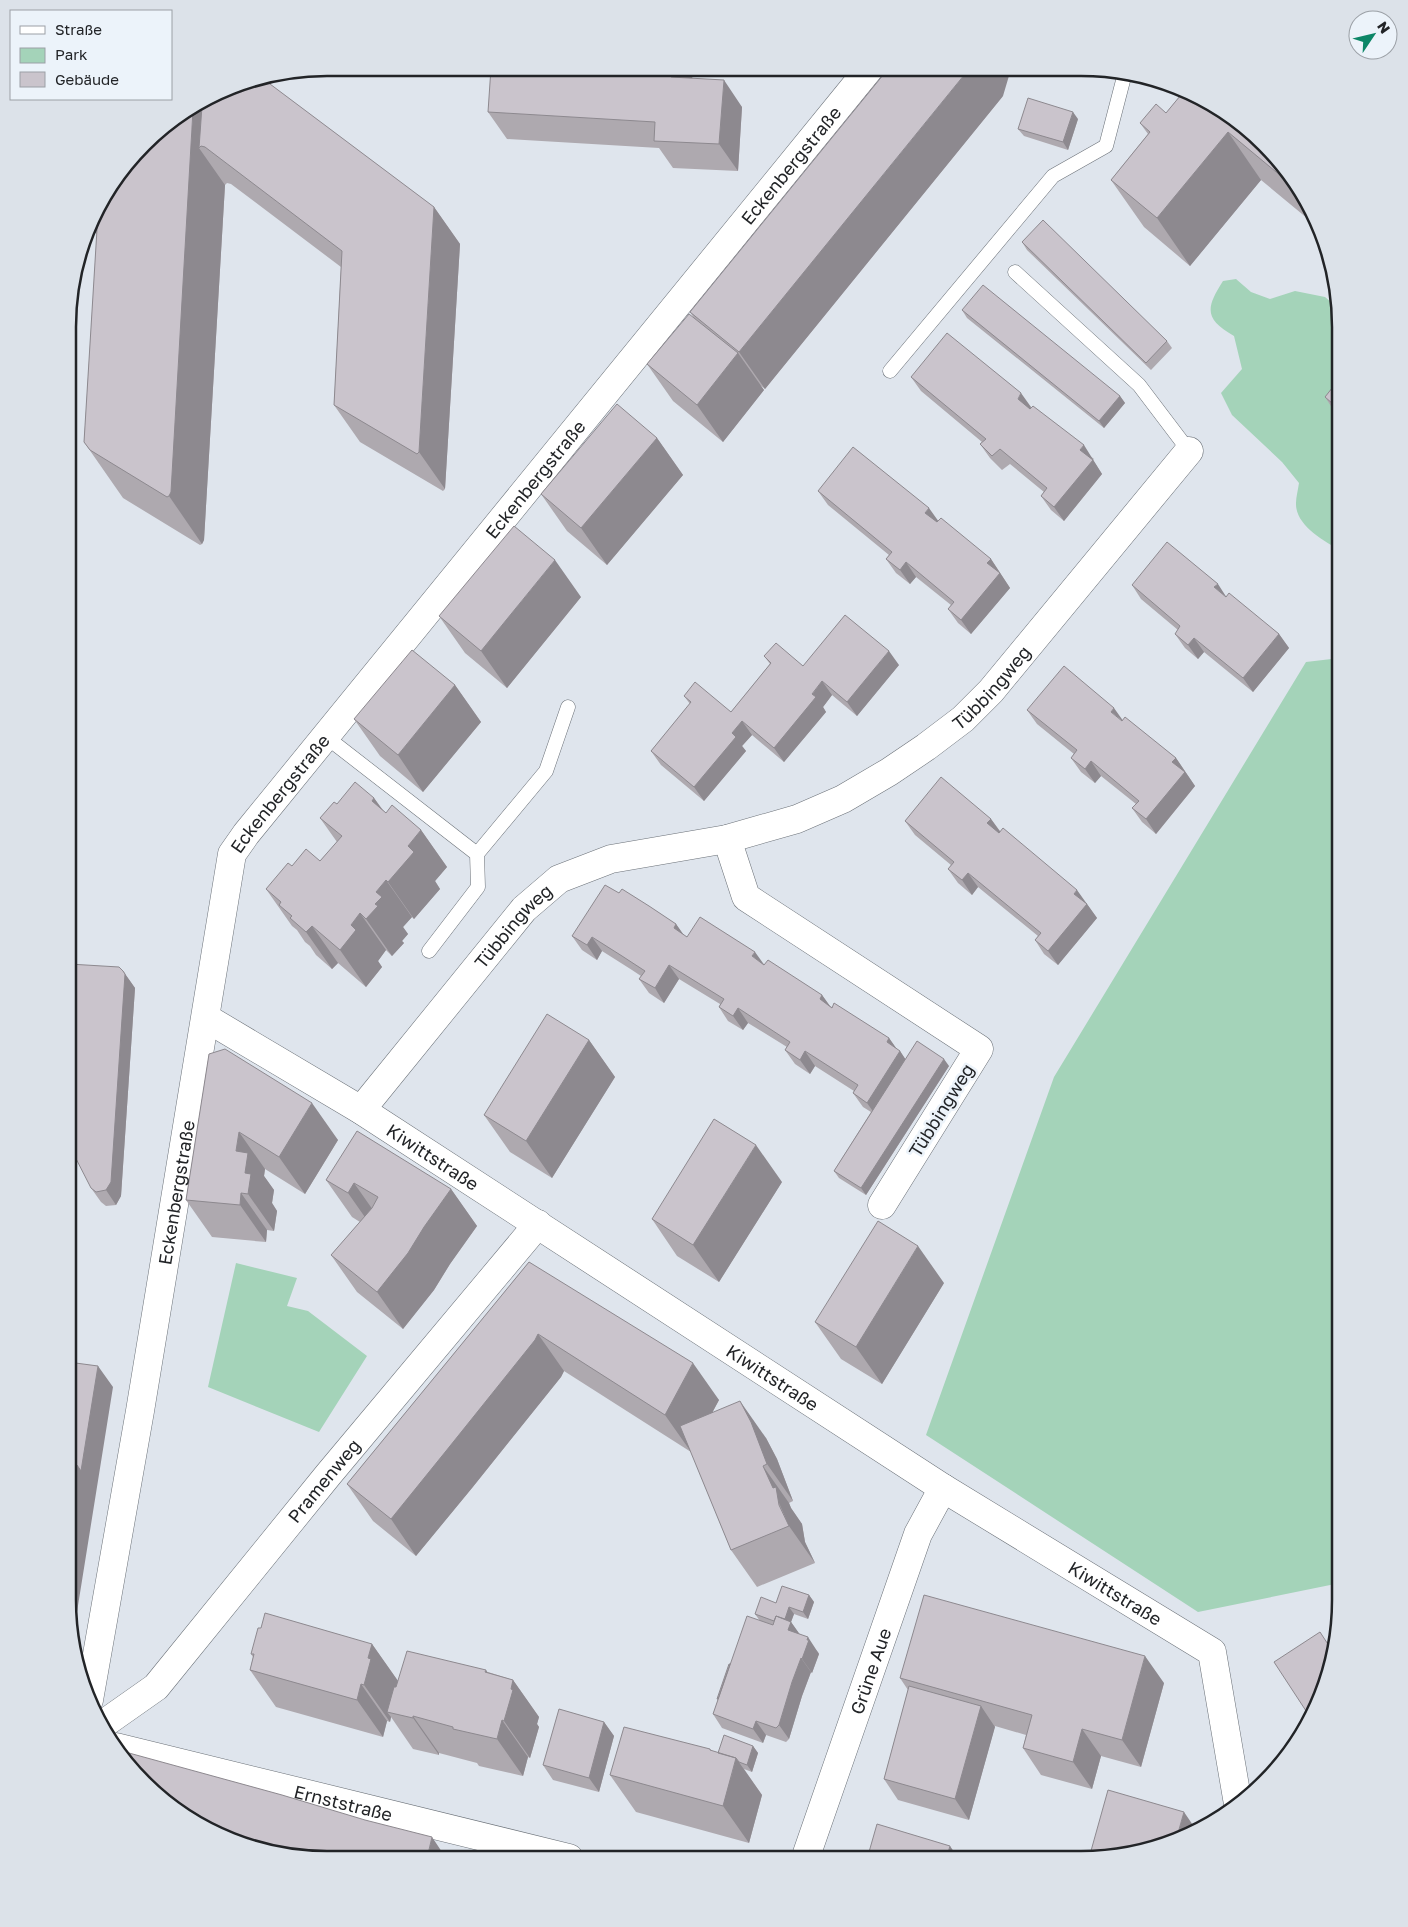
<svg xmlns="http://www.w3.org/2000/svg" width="1408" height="1927" font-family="'Golos Text',sans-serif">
<rect width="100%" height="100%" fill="#dfe5ed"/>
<!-- green -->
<path fill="#a4d3b9" d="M1236 279 1251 292 1270 299 1295 291 1325 297 1338 308 1340 327V440L1337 468 1340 488V550C1324 541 1295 525 1296 503 1296 497 1298 490 1299 483L1282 462 1232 415 1221 393 1242 369 1234 336C1205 319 1205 309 1223 281Z
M1340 658V1583L1198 1612 926 1435 1054 1077 1306 662Z
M236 1263 297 1278 287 1306 308 1311 367 1356 319 1432 208 1387Z"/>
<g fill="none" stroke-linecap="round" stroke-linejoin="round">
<defs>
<path id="lane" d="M1015 272 1139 385 1189 451
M890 371 1053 176 1106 146 1125 73
M325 736 477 854
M429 951 478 887 477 854 546 771 568 707"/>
<g id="street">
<path d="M727 839 746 897 979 1049 882 1205"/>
<path id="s1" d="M206 1018 361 1110 943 1488 1212 1652 1238 1804"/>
<path id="s2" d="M361 1110 524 909 559 879 611 859 727 839 797 819 843 799 889 772 926 747 963 719 991 691 1189 451"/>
<path id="s3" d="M89 1700 140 1411 232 854 246 834 869 69"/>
<path id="s4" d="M102 1725 156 1687 328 1475 538 1224"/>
<path id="s5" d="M116 1747 569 1858"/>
<path id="s6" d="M805 1859 918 1534 943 1488"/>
</g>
</defs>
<!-- lane casing -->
<use href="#lane" stroke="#6b7178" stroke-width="15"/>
<!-- street casing -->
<use href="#street" stroke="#6b7178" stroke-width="29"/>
<!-- lane -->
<use href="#lane" stroke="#fff" stroke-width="14"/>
<!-- street -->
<use href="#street" stroke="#fff" stroke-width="28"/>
</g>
<!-- wall -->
<path fill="#aea9af" d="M692 78 742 107 738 171 673 168 659 148 507 139 488 112Z
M1185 90 1276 156 1314 213 1319 228 1261 180 1190 266 1144 227 1111 180 1148 134 1140 123 1166 113Z
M1003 96 765 389 760 385 764 390 723 442 673 401 647 364 694 318 690 312Z
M1078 119 1068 150 1024 136 1018 129Z
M156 132 434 207 460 244 445 489 443 491 360 442 334 405 341 267 231 184 227 183 225 185 204 540 202 544 200 545 123 498 84 442 97 234 91 230 102 198Z
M1022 242 1167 341 1172 348 1151 370 1027 250Z
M962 310 1120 396 1125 403 1104 428 967 318Z
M911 377 1031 407 1030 409 1094 459 1093 460 1102 474 1064 521 1051 510 1041 496 1044 492 1010 464 1002 470 990 458 980 444 982 442 921 391Z
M1340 378V420L1325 397Z
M657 438 683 475 607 565 567 531 541 494Z
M818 491 938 521 991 559 1010 588 971 634 958 623 948 609 951 605 916 577 910 584 896 573 886 559 889 555 828 505Z
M1132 585 1226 596 1279 634 1289 648 1253 692 1204 652 1198 659 1185 648 1175 634 1178 630 1141 599Z
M581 597 507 688 465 653 439 616Z
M764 656 803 666 899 665 857 716 832 695 823 707 826 712 784 762 752 735 742 746 746 751 704 801 661 765 651 751 690 704 684 696 731 712 770 664Z
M455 685 481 722 423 792 380 756 354 719Z
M1027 710 1123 720 1176 758 1195 786 1156 834 1142 822 1132 808 1136 804 1101 776 1095 783 1081 772 1071 758 1074 754 1037 724Z
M374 798 383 810 386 813 421 830 447 867 435 881 440 889 414 919 412 917 403 927 408 934 402 941 404 943 392 956 386 950 378 961 382 967 366 987 338 963 332 969 316 955 310 946 305 942 297 930 292 926 266 889 292 866 320 861 337 842 320 818 337 804Z
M991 819 1000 831 1087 904 1097 918 1058 965 1044 954 1035 940 1038 936 978 887 972 895 958 883 948 869 951 865 915 835 905 821Z
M619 893 676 924 684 936 687 937 764 964 822 995 830 1006 889 1038 897 1050 900 1051 905 1059 949 1066 866 1195 839 1178 834 1171 871 1112 863 1107 853 1093 854 1091 815 1066 810 1074 795 1064 785 1050 787 1047 748 1023 743 1030 728 1021 719 1007 720 1004 679 979 664 1003 649 993 639 979 641 976 632 970 602 951 597 960 582 950 572 936Z
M123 971 135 988 121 1196 116 1205 106 1206 101 1202 91 1188Z
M589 1040 615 1077 552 1178 510 1152 484 1115Z
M209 1054 338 1140 305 1194 265 1169 264 1176 274 1190 272 1203 277 1211 274 1231 267 1230 266 1242 212 1237 186 1200Z
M326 1180 451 1189 477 1226 450 1264 434 1290 403 1329 357 1292 331 1255 360 1222 352 1217Z
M782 1182 719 1282 677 1256 652 1219Z
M529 1262 719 1400 712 1413 766 1438 777 1459 793 1501 789 1503 791 1508 802 1524 805 1542 815 1563 757 1587 731 1550 691 1452 564 1371 561 1377 472 1488 416 1556 373 1521 347 1484Z
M944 1283 882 1384 841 1359 815 1322Z
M809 1595 814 1602 808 1619 794 1614 791 1622 800 1635 818 1652 819 1654 812 1673 811 1672 802 1696 789 1739 786 1742 766 1735 763 1743 722 1728 713 1714 718 1700 717 1699 730 1664 760 1621 755 1614 776 1603Z
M372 1644 398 1681 488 1672 513 1680 539 1717 537 1724 539 1727 530 1758 528 1757 523 1776 479 1766 477 1763 439 1753V1755L413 1749 391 1717 390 1722 387 1721 383 1737 276 1707 250 1670 253 1657 251 1654Z
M900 1678 1164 1683 1141 1767 1101 1756 1092 1789 1041 1775 1023 1748 1026 1735 995 1726 969 1820 898 1800 884 1779 908 1690Z
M604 1722 614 1736 599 1792 553 1780 543 1765Z
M753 1746 758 1753 752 1772 744 1769 762 1795 749 1843 636 1812 610 1775 712 1751 718 1753Z"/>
<!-- shaded-wall -->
<path fill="#8d898f" d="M672 68 693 69 690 104 671 77Z
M969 69H1011L1003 96 765 389 739 352Z
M724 80 742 107 738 171 719 144Z
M231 89 205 147 201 146 199 148 225 185 204 540 202 544 169 496 193 110Z
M1073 112 1078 119 1068 150 1063 142Z
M1228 132 1261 180 1190 266 1157 218Z
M434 207 460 244 445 489 419 452Z
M738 353 764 390 723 442 697 405Z
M1021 393 1031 407 1028 413 1018 399Z
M1120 396 1125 403 1104 428 1099 421Z
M657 438 683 475 607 565 581 528Z
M1084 445 1102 474 1064 521 1054 507 1080 450Z
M929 508 939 522 935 527 925 513Z
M991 559 1010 588 971 634 961 620 987 563Z
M555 560 581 597 507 688 481 651Z
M906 562 916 577 910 584 900 570Z
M1218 584 1227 598 1214 587Z
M1279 634 1289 648 1253 692 1243 678Z
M1194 638 1204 652 1198 659 1188 645Z
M889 651 899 665 857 716 847 702Z
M822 681 832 695 823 707 826 712 784 762 774 748Z
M455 685 481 722 423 792 398 755Z
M1114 708 1124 722 1111 712Z
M742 721 752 735 742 746 746 751 704 801 694 787 732 733Z
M1176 758 1195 786 1156 834 1146 819 1172 762Z
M1091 761 1101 776 1095 783 1085 769Z
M374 798 400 835 372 801Z
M991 819 1001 833 997 837 987 823Z
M421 830 447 867 435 881 440 889 414 919 388 882 408 846Z
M968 873 978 887 972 895 962 880Z
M386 880 412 917 403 927 408 934 402 941 404 943 392 956 366 919 375 904 376 892Z
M1077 890 1097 918 1058 965 1048 951 1074 894Z
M360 913 386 950 378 961 382 967 366 987 340 950 351 925Z
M676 924 686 938 674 928Z
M312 926 338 963 332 969 306 932Z
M592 937 602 951 597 960 587 945Z
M755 952 765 966 752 956Z
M669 965 679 979 664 1003 655 988Z
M123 971 135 988 121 1196 116 1205 106 1190Z
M822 995 832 1009 820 999Z
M738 1008 748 1023 743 1030 733 1016Z
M889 1038 899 1052 887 1042Z
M589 1040 615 1077 552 1178 526 1141Z
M805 1051 815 1066 810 1074 800 1060Z
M900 1051 910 1066 877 1117 867 1103Z
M944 1059 949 1066 866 1195 861 1188Z
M312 1103 338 1140 305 1194 279 1157Z
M239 1132 265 1169 264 1176 274 1190 272 1203 277 1211 274 1231 248 1194 245 1173 236 1151Z
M756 1145 782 1182 719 1282 693 1245Z
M354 1183 380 1220 374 1230 348 1193Z
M451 1189 477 1226 450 1264 434 1290 403 1329 377 1292Z
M241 1193 267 1230 266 1242 240 1205Z
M918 1246 944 1283 882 1384 856 1347Z
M538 1334 564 1371 561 1377 472 1488 416 1556 391 1519Z
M693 1363 719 1400 691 1452 665 1415Z
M98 1366 113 1387 72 1643 68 1600V1523L77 1465Z
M740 1401 766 1438 777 1459 793 1501 767 1464Z
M763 1466 789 1503 791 1508 802 1524 805 1542 815 1563 789 1526Z
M809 1595 814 1602 808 1619 803 1612Z
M789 1607 794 1614 791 1622 801 1636 798 1645 783 1624Z
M808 1637 819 1654 812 1673 802 1659Z
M372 1644 398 1681 392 1713 387 1712 391 1717 390 1722 364 1685 368 1658Z
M1145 1656 1164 1683 1141 1767 1122 1740Z
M801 1658 811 1672 802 1696 789 1739 779 1725 792 1682Z
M486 1670 509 1703 511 1689 513 1680 539 1717 537 1724 539 1727 530 1758 504 1721 485 1672Z
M361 1684 387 1721 383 1737 357 1700Z
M981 1706 995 1727 969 1820 955 1799Z
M413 1716 439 1753V1755L413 1718Z
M502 1720 528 1757 523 1776 497 1739Z
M756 1721 766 1735 763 1743 753 1729Z
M604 1722 614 1736 599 1792 589 1778Z
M1082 1729 1101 1756 1092 1789 1073 1762Z
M753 1746 758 1753 752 1772 747 1765Z
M710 1749 731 1778 736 1758 762 1795 749 1843 723 1806 710 1750Z
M1184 1812 1197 1831 1176 1840Z
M432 1837 446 1858H430L428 1854Z
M950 1846 959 1859H946Z"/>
<!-- building -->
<path fill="#cac4cc" stroke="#8d898f" d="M491 68H672L671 77 724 80 719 144 654 141 655 122 488 112Z
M888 69H969L739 352 690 312Z
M262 78 434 207 419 452 417 454 334 405 342 251 205 147 201 146 199 148 202 106 244 81Z
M1185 90 1239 121 1276 156 1299 191 1228 132 1157 218 1111 180 1150 132 1140 123 1156 104 1166 113Z
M1028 98 1073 112 1063 142 1018 129Z
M193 110 171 492 169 496 167 497 90 450 84 442 98 213 97 212 102 198 156 132Z
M1043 220 1167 341 1146 363 1022 242Z
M983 285 1120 396 1099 421 962 310Z
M689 314 738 353 697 405 647 364Z
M947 333 1021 393 1018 399 1030 409 1033 406 1084 445 1080 450 1093 460 1054 507 1041 496 1047 488 1000 449 992 456 980 444 986 439 911 377Z
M1340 378V410L1325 397Z
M617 404 657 438 581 528 541 494Z
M853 447 929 508 925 513 937 522 941 518 991 559 987 563 1000 573 961 620 948 609 954 602 906 562 900 570 886 559 892 552 818 491Z
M514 526 555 560 481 651 439 616Z
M1167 542 1218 584 1214 587 1226 597 1229 593 1279 634 1243 678 1194 638 1188 645 1175 634 1180 626 1132 585Z
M845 615 889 651 847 702 822 681 812 694 816 697 774 748 742 721 732 733 736 737 694 787 651 751 691 702 684 696 695 682 731 712 771 663 764 656 776 643 803 666Z
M412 650 455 685 398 755 354 719Z
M1064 666 1114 708 1111 712 1122 721 1125 717 1176 758 1172 762 1185 772 1146 819 1132 808 1139 801 1091 761 1085 769 1071 758 1077 750 1027 710Z
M941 777 991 819 987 823 999 833 1003 828 1077 890 1074 894 1087 904 1048 951 1035 940 1041 933 968 873 962 880 948 869 954 862 905 821Z
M355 782 374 798 372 801 386 813 392 805 421 830 408 846 414 852 388 882 386 880 376 892 382 897 375 904 378 906 366 919 360 913 351 925 356 930 340 950 312 926 306 932 290 918 292 916 279 905 281 902 266 889 288 863 292 866 306 849 320 861 342 836 320 818 334 802 337 804Z
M605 885 619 893 622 889 649 906 676 924 674 928 687 937 700 917 755 952 752 956 764 965 768 960 822 995 820 999 832 1008 834 1003 889 1038 887 1042 900 1051 867 1103 853 1093 858 1085 805 1051 800 1060 785 1050 790 1042 738 1008 733 1016 719 1007 724 999 669 965 655 988 639 979 645 971 622 956 592 937 587 945 572 936Z
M69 964 119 967 123 971 125 974 111 1182 106 1190 96 1192 91 1188 68 1143Z
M547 1014 589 1040 526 1141 484 1115Z
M917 1041 944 1059 861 1188 834 1171Z
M225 1049 312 1103 279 1157 239 1132 236 1151 248 1153 245 1173 251 1174 248 1194 241 1193 240 1205 186 1200 209 1054Z
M714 1119 756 1145 693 1245 652 1219Z
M357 1131 451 1189 424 1227 408 1253 377 1292 331 1255 372 1208 378 1197 354 1183 348 1193 326 1180Z
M878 1221 918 1246 856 1347 815 1322Z
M529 1262 693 1363 665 1415 538 1334 535 1340 446 1451 391 1519 347 1484Z
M68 1362 98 1366 81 1471 77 1465 68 1464Z
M740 1401 751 1422 767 1464 763 1466 773 1488 776 1487 779 1505 789 1526 731 1550 680 1426Z
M68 1464 77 1465 68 1523Z
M782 1586 809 1595 803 1612 789 1607 785 1619 776 1616 774 1621 755 1614 761 1597 776 1603Z
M924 1595 1145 1656 1122 1740 1082 1729 1073 1762 1023 1748 1032 1715 900 1678Z
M265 1613 372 1644 368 1658 371 1659 364 1685 361 1684 357 1700 250 1670 254 1654H251L258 1628H261Z
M747 1616 773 1625 776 1616 791 1622 788 1630 808 1637 807 1640H809L802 1659 801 1658 792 1682 779 1725 776 1728 756 1721 753 1729 713 1714Z
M1320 1632 1333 1652 1327 1683 1310 1717 1274 1662Z
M407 1651 486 1670 485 1672 513 1680 511 1689 513 1690 504 1721 502 1720 497 1739 453 1729V1727L413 1716V1718L387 1712 394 1687H396Z
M729 1664H730L718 1699H717Z
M909 1686 981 1706 955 1799 884 1779Z
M559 1709 604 1722 589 1778 543 1765Z
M624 1727 710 1749V1750L736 1758 723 1806 610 1775Z
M724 1735 753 1746 747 1765 739 1762 736 1758 718 1753Z
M118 1750 282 1795 365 1820 432 1837 428 1854 441 1858 295 1857 228 1840 183 1816 132 1771Z
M1108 1790 1184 1812 1176 1840 1148 1851 1089 1858Z
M877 1824 950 1846 946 1859H867Z"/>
<g text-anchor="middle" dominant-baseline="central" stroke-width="5" stroke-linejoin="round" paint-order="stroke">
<!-- street labels -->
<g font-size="18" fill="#222427" stroke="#ecf3fa">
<text stroke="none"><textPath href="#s3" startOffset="1745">Eckenbergstraße</textPath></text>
<text stroke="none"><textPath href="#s3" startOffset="1340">Eckenbergstraße</textPath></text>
<text stroke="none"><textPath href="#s2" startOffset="788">Tübbingweg</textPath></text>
<text stroke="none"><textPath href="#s3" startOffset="935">Eckenbergstraße</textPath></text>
<text stroke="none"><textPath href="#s2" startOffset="239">Tübbingweg</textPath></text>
<text transform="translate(941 1110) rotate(-58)">Tübbingweg</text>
<text stroke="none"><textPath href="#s1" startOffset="266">Kiwittstraße</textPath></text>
<text stroke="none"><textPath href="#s3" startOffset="515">Eckenbergstraße</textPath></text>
<text stroke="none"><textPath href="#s1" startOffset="671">Kiwittstraße</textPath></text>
<text stroke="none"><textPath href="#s4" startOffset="332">Pramenweg</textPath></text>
<text stroke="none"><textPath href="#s1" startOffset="1076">Kiwittstraße</textPath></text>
<text stroke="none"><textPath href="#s6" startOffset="199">Grüne Aue</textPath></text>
<text stroke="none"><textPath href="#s5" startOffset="234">Ernststraße</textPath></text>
</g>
</g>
<!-- crop -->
<path d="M0 0H1408V1927H0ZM327 76H1081A251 251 0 0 1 1332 327V1600A251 251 0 0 1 1081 1851H327A251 251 0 0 1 76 1600V327A251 251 0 0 1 327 76Z" fill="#dce2e9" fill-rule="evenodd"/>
<path fill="none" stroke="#222427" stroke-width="2.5" d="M327 76H1081A251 251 0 0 1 1332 327V1600A251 251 0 0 1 1081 1851H327A251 251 0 0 1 76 1600V327A251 251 0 0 1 327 76Z"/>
<!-- legend -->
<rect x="10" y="10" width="162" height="90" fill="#ecf3fa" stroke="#9ba0a6"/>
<rect x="20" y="26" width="25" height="8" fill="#ffffff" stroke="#9ba0a6"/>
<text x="55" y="35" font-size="15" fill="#222427">Straße</text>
<rect x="20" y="48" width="25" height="15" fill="#a4d3b9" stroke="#9ba0a6"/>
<text x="55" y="60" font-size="15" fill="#222427">Park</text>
<rect x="20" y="72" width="25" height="15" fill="#cac4cc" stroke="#9ba0a6"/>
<text x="55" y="85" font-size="15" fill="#222427">Gebäude</text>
<!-- north arrow -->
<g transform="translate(1373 35) rotate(55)"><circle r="24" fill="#ecf3fa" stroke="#9ba0a6"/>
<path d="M0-4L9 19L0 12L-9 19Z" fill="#0c8667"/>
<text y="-8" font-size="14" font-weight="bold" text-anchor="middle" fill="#222427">N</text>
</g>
</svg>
